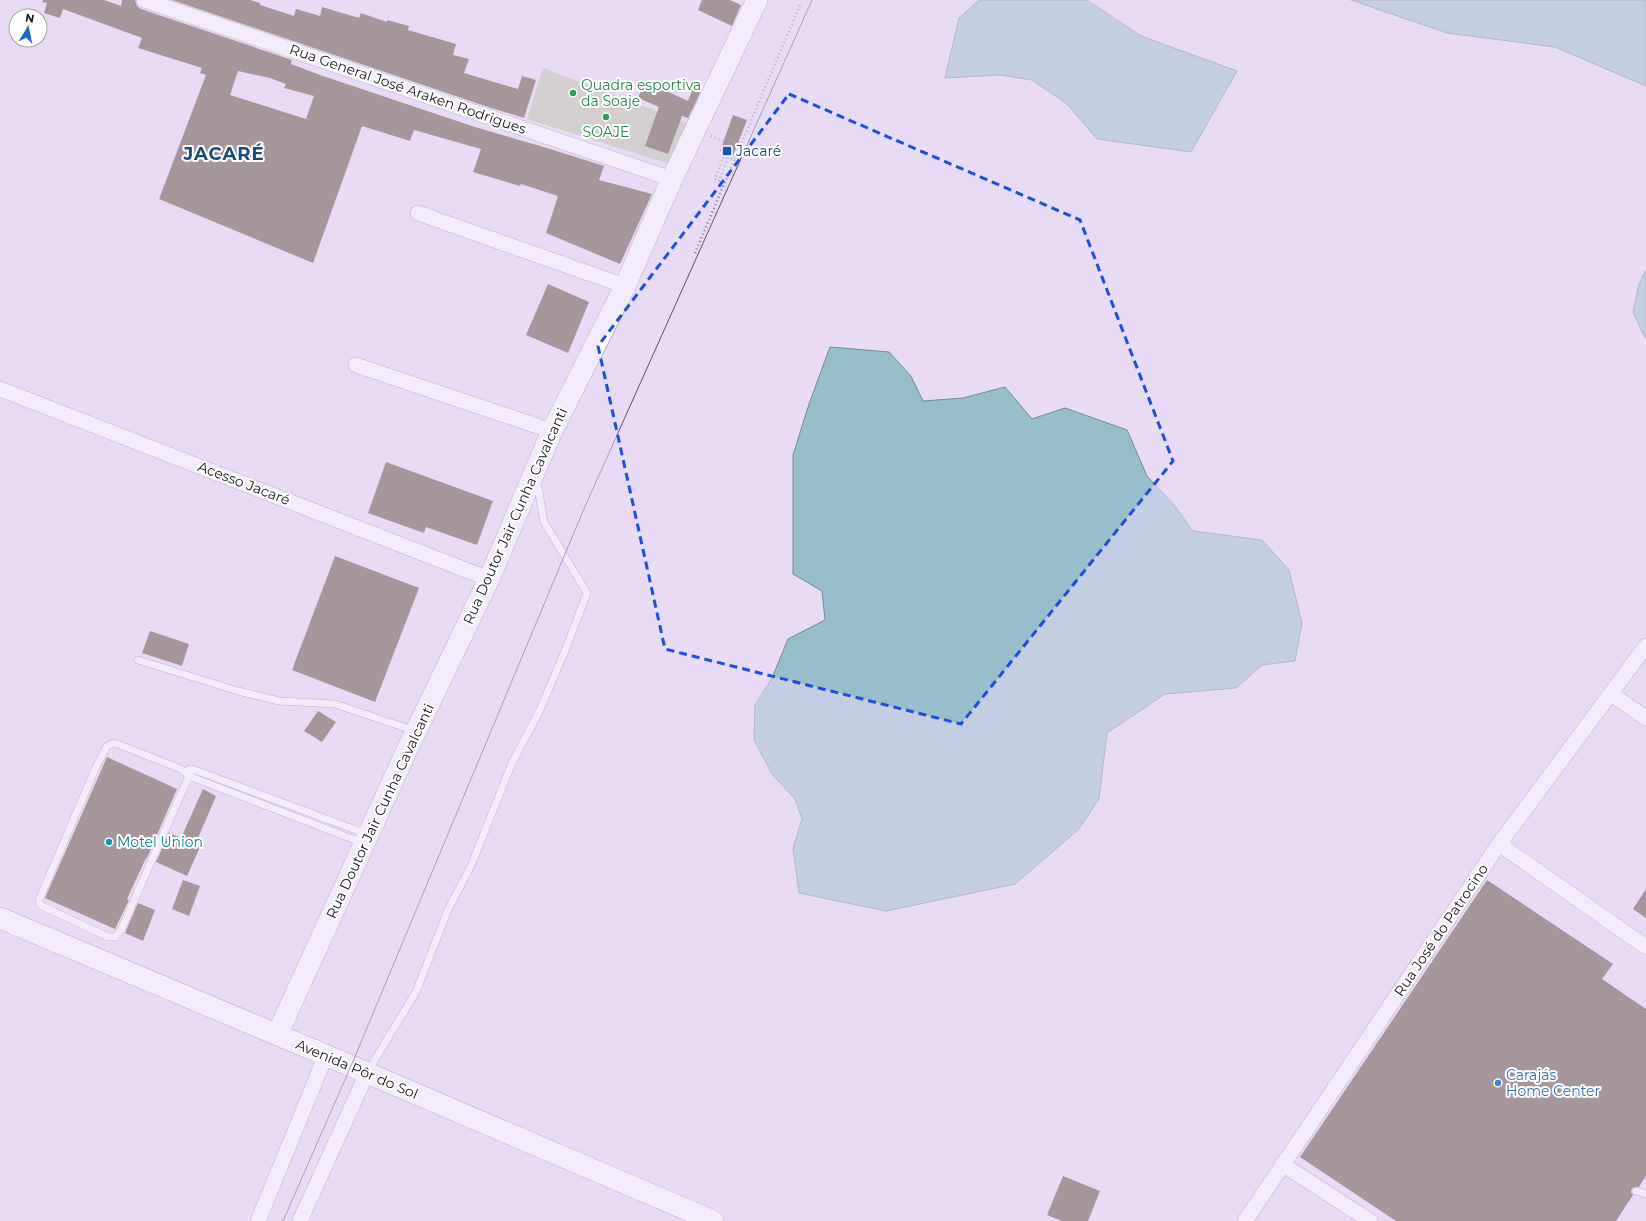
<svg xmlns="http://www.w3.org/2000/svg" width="1646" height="1221" font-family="Montserrat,sans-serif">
<rect width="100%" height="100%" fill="#e9dbf6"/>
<!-- green -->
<path fill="#b8bea3" d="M543 68 690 124 669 164 527 119Z"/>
<!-- water -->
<path fill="#97becd" stroke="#718b98" d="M979 0H1087L1141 36 1237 71 1191 152 1097 139 1067 104 1032 80 1000 75 945 78 959 18Z
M1351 0H1646V86L1555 47 1447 33Z
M1646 270V338L1644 336 1633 312 1639 284Z
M830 347 889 352 911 376 923 401 963 398 1005 387 1032 419 1065 408 1127 430 1147 476 1174 505 1193 531 1262 540 1289 570 1302 623 1295 661 1262 665 1236 688 1165 694 1107 733 1099 799 1078 830 1015 884 886 911 799 893 793 848 802 819 795 799 772 774 754 740 755 705 772 678 788 639 825 620 822 591 793 574V455L809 404Z"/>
<!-- building -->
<path fill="#53432e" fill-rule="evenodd" d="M43 0H104L121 6 122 0H135L137 6 141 9 292 60 291 64 320 75 475 127 547 148 604 166 599 180 652 194 620 264 546 233 558 196 521 184 520 186 473 172 481 149 414 130 410 141 362 126 313 263 159 199 206 75 200 73 202 68 138 48 142 38 63 9 60 18 44 13 47 3 42 2ZM238 71 270 78 286 84 284 88 314 96 306 119 230 95Z
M172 0H250L260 3V5L294 16 296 9 320 16 322 7 359 18 361 13 387 22V20L409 26 408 30 456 44 453 55 469 59 464 73 518 89 522 76 536 80 524 118 485 106Z
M702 0H730L741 5 732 26 698 10Z
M645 81 688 101 694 86 702 89 688 118 682 116 668 154 645 146 659 107 638 98Z
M733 115 747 120 733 156 720 151Z
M548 284 589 302 568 353 526 335Z
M386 462 493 501 477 545 426 527 424 533 368 513Z
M335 556 419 588 375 702 292 670Z
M150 631 189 644 182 666 142 653Z
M318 711 336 722 322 742 304 731Z
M107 757 177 789 147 858H146L127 899 129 900 115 929 45 898Z
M203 789 216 796 195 845 200 847 187 876 156 862 169 833 181 838Z
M183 880 200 886 189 916 172 909Z
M1487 880 1613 964 1602 979 1646 1009V1176L1639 1187 1632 1188 1631 1192 1633 1195 1616 1221H1396L1300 1157Z
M1646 889V918L1633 909Z
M138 903 155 910 143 941 125 933Z
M1063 1176 1100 1191 1088 1221H1062L1047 1215Z"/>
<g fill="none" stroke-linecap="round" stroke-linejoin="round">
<defs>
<path id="lane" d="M138 660 238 691 279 701 335 704 415 731
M189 769H192L367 834
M192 769 189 776 121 930 115 937H108L40 905 39 900 96 767 107 746 115 743 181 769 189 776 363 843
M368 1071 416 992 448 910 471 866 512 763 539 712 565 651 587 593 544 522 537 481
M1636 1191 1646 1194"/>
<path id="street" d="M144 0 672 179
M418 213 625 286
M356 365 552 431
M0 389 489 579
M1611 694 1646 718
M1499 844 1646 947
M1282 1164 1370 1221
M258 1221 326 1055
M300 1221 367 1073
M1245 1221 1499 844 1646 646"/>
<path id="secondary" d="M0 918 323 1054 713 1221
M277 1035 405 754 489 579 552 431 625 286 672 179 757 0"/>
</defs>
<!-- lane casing -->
<use href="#lane" stroke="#8c7f98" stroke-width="8"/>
<!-- street casing -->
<use href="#street" stroke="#8c7f98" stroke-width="16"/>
<!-- secondary casing -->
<use href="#secondary" stroke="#8c7f98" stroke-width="22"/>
<!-- path -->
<path stroke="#837a8c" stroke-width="2.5" stroke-dasharray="1 3" stroke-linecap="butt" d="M711 136 723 141
M725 153 715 179 719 181 728 158 735 160
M695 253 800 5"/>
<!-- lane -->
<use href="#lane" stroke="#fff" stroke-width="7"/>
<!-- street -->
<use href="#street" stroke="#fff" stroke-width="15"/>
<!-- secondary -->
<use href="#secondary" stroke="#fff" stroke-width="21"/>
<!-- tram -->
<path stroke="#58505f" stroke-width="1" d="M283 1221 351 1066 583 511 812 0"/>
</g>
<!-- marked area -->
<path d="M0 0H1646V1221H0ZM789 94 1080 220 1173 461 961 724 665 649 598 346Z" fill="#e9dbf6" fill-opacity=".55" fill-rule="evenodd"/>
<path fill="none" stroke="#1d4ed8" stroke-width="3" stroke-dasharray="8 5" stroke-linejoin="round" d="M789 94 1080 220 1173 461 961 724 665 649 598 346Z"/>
<!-- markers -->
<g fill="#2e9e5b" stroke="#fff" stroke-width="1.5">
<circle cx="573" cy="93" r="4"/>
<circle cx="606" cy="117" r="4"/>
</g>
<rect fill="#1a4fb4" stroke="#fff" stroke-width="1.5" x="722" y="146" width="10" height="10" rx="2"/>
<circle fill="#0f9aa8" stroke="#fff" stroke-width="1.5" cx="109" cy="842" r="4"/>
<circle fill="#3f7fe0" stroke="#fff" stroke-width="1.5" cx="1498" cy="1083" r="4"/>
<g text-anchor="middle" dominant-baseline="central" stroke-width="4" stroke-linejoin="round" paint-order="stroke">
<!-- leisure labels -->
<g font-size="14" fill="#27864d" stroke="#fff" text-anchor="start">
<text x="581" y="85">Quadra esportiva<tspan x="581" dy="16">da Soaje</tspan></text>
<text x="606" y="132" text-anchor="middle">SOAJE</text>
</g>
<!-- street labels -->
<g font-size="14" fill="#19141d" stroke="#fff">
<text transform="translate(408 89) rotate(19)">Rua General José Araken Rodrigues</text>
<text transform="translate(244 483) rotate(21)">Acesso Jacaré</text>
<text transform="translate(515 516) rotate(-66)">Rua Doutor Jair Cunha Cavalcanti</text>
<text transform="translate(380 811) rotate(-65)">Rua Doutor Jair Cunha Cavalcanti</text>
<text transform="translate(1441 930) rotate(-56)">Rua José do Patrocino</text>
<text transform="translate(357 1069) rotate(23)">Avenida Pôr do Sol</text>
</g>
<!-- transit labels -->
<g font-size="14" fill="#164399" stroke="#fff" text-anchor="start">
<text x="736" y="151">Jacaré</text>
</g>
<!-- culture labels -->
<g font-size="14" fill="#0d838f" stroke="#fff" text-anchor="start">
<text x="117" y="842">Motel Union</text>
</g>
<!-- shop labels -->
<g font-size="14" fill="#366cbe" stroke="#fff" text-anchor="start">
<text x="1506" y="1075">Carajás<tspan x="1506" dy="16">Home Center</tspan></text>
</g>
<!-- district labels -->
<g font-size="18" font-weight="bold" letter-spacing="1" fill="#18497c" stroke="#fff">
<text x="224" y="154">JACARÉ</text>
</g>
</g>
<!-- north arrow -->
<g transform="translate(28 28) rotate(10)"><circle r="19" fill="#ffffff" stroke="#a3a1a5"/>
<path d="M0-3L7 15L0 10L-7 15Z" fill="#1c6cbb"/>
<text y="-6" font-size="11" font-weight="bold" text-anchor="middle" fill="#19141d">N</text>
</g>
</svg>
